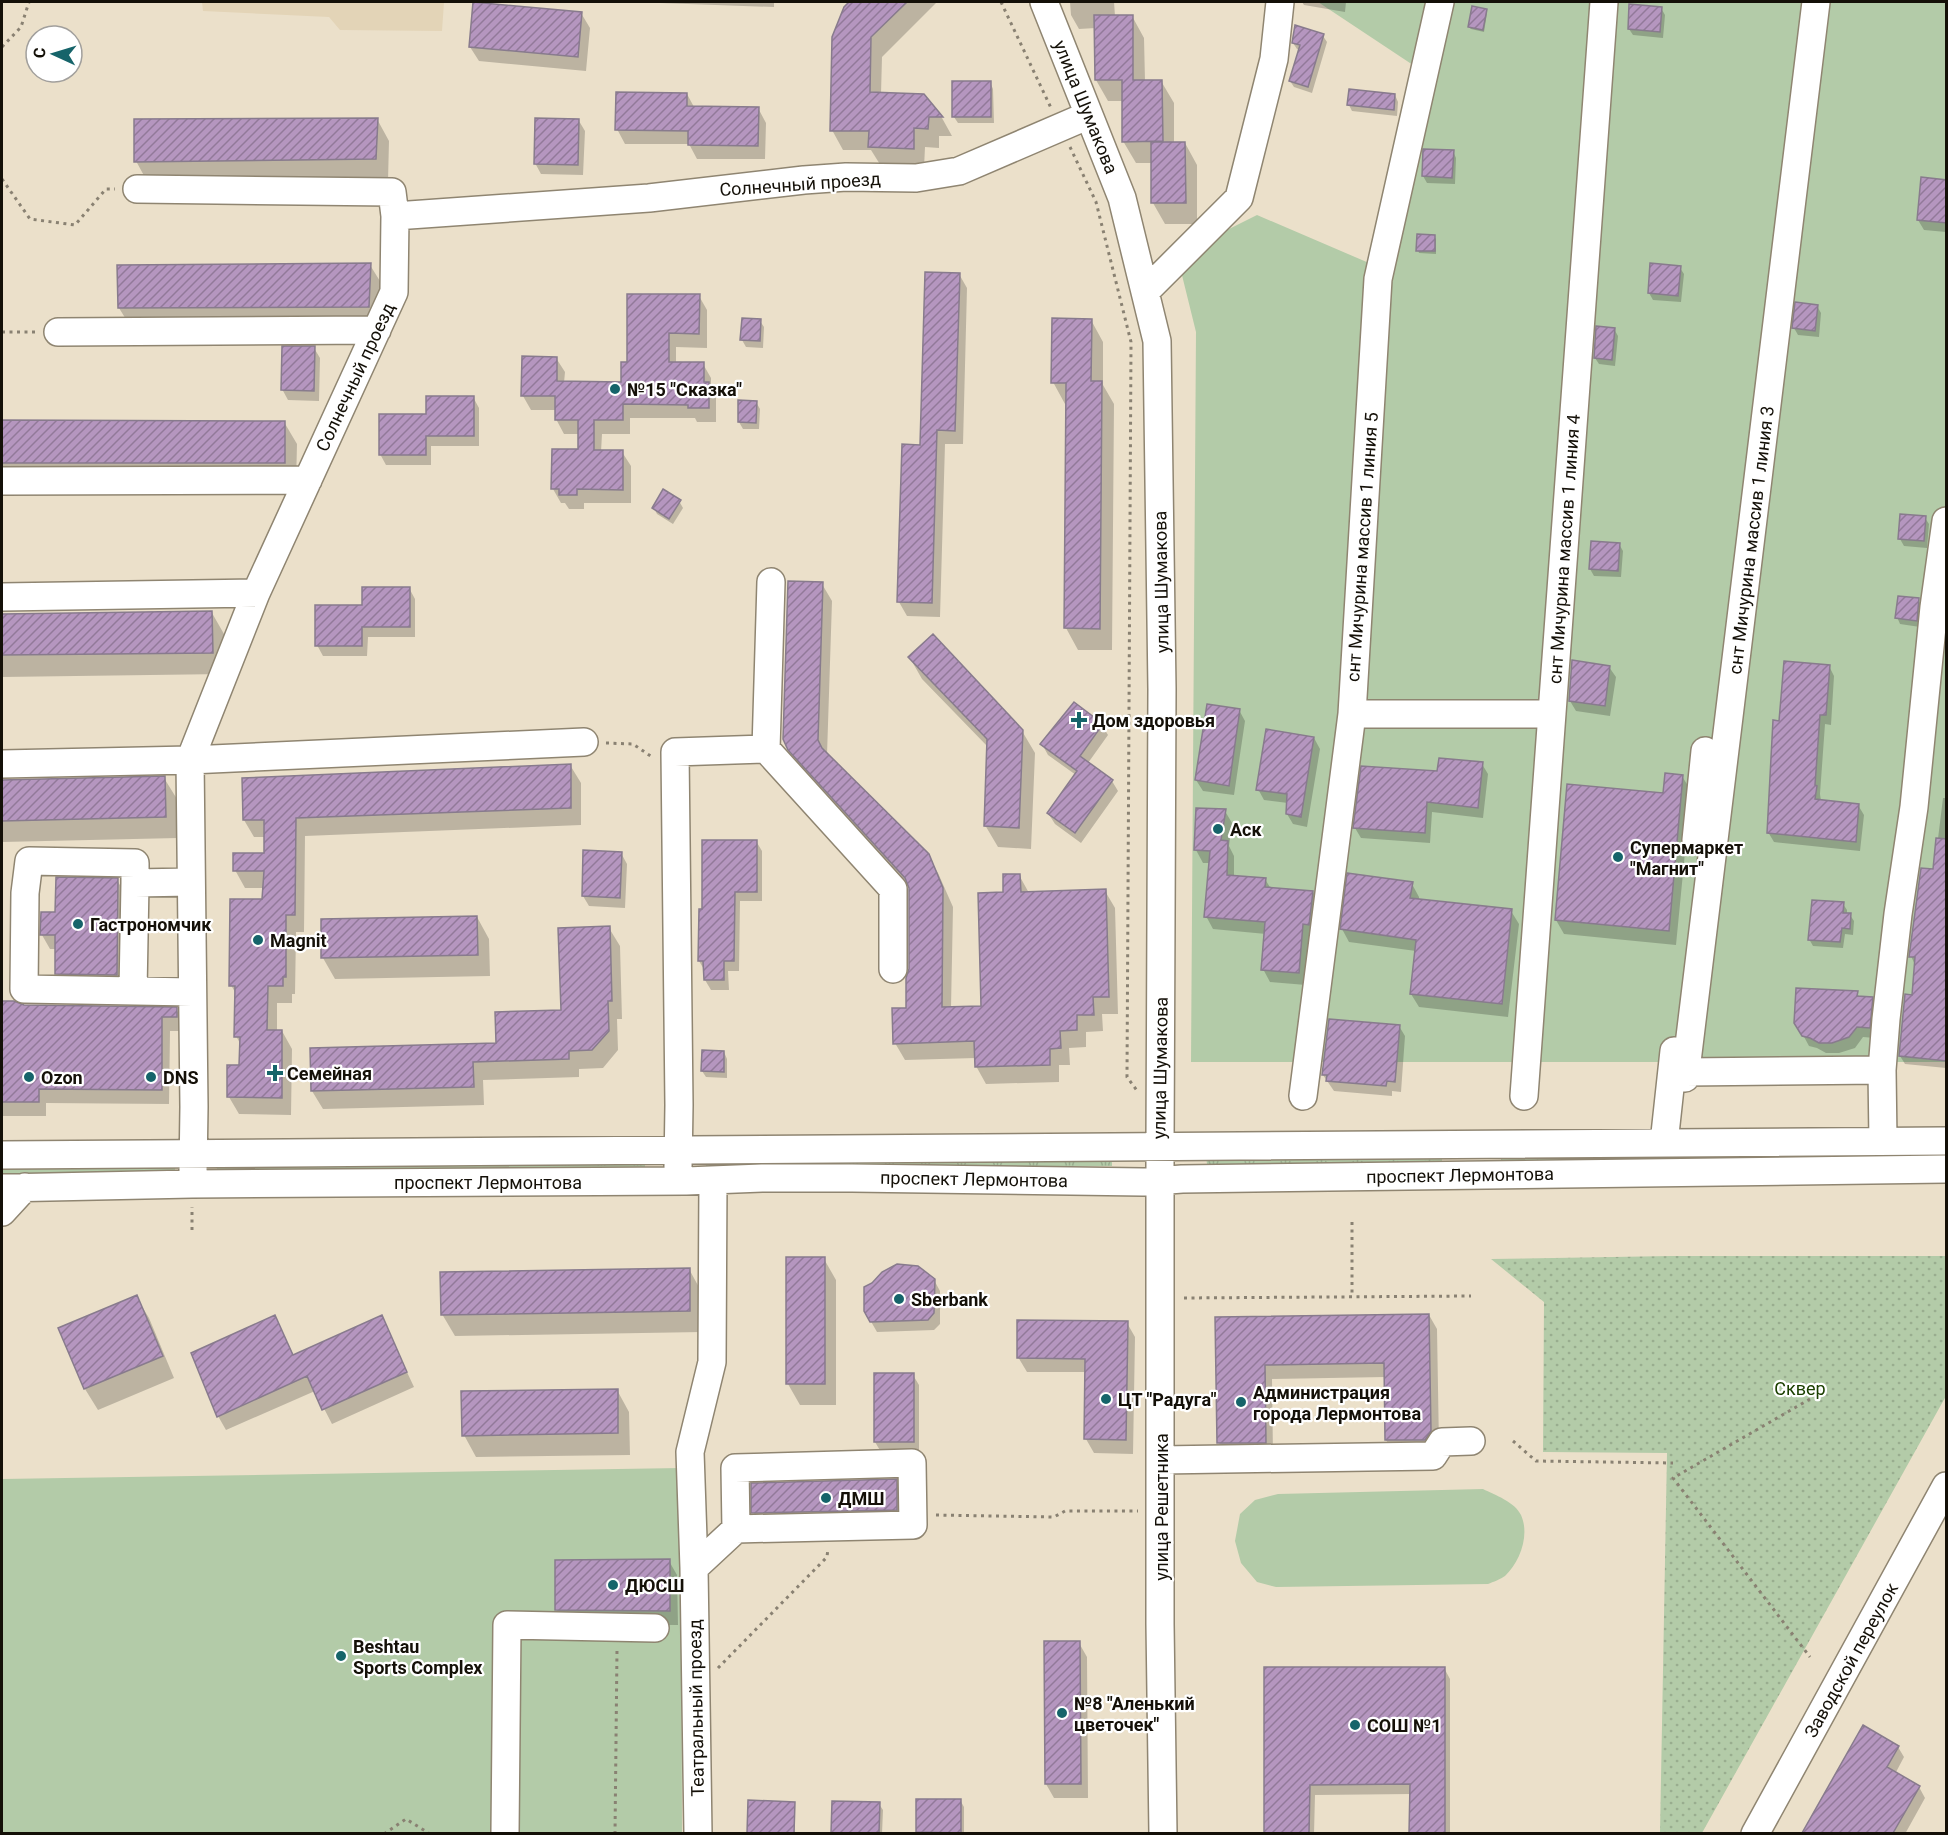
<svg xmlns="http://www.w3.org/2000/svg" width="1948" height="1835" font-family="Roboto,sans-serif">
<defs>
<pattern id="grass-tufts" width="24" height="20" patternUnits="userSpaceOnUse" patternTransform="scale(1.5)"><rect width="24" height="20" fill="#b3cba8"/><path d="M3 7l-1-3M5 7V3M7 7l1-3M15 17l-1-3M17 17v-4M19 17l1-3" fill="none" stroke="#99ad8f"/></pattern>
<pattern id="park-dots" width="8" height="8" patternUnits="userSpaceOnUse" patternTransform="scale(1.5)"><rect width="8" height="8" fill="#b3cba8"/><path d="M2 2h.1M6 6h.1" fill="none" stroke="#99ad8f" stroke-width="1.8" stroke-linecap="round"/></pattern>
<pattern id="building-hatch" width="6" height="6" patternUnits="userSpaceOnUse" patternTransform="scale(1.5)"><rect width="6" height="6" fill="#b596bf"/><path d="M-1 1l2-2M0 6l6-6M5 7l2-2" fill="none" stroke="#927999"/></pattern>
</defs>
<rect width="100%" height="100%" fill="#ebe0ca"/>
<!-- built -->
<path fill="#e3d4b7" d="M202 2H444L442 31 340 30 329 17 203 11Z"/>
<!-- grass -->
<path fill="url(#grass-tufts)" d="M1946 1150V1158L1501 1163V1155Z
M1442 1155V1164H1207L1206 1157Z
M1112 1158V1166L706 1169V1162Z
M645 1162V1170L217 1174V1167Z
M2 1167H175V1174H2Z"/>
<!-- park -->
<path fill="url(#park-dots)" d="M1671 1256H1946V1396L1702 1833H1660L1667 1453 1543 1452 1544 1302 1491 1259Z"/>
<!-- garden -->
<path fill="#b3cba8" d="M1318 2H1946V1062H1191L1196 332 1177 255 1257 215 1390 272 1422 71Z
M681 1468 682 1833H2V1479Z
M1483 1489C1495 1495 1515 1502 1521 1515 1530 1535 1520 1562 1505 1576 1501 1579 1493 1582 1488 1584L1276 1587 1257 1582 1241 1563 1235 1541 1240 1514 1255 1500 1278 1494Z"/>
<!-- shadow -->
<path fill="#0003" d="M632 2H774V7Z
M851 2H937L882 57 881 94 923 96 942 118 952 136H939V148L925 147 924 168 881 166 871 150H843L832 130 845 7Z
M1070 2H1114L1115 16H1132L1144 38 1145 81H1161L1174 103V143H1185L1197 165V224H1165L1153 203 1152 163H1136L1123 141V101H1108L1096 80V28L1079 29 1071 15Z
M1302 2H1346L1345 12 1304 5Z
M1661 8 1665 15 1663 38 1633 35 1629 29Z
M1486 10 1487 13 1484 32 1471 29 1469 27Z
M581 13 590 28 586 71 479 61 470 47Z
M1323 36 1327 42 1312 93 1294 87 1290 81 1300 50 1297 49 1293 43Z
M990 82 993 89 994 123H958L954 117Z
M687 94 694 107 758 108 766 123 765 159H697L689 144H625L617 129Z
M1395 95 1398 102 1397 116 1352 111 1349 105Z
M377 119 389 141 388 181 148 183 136 161Z
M579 121 585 131 583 175 541 174 535 163Z
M1453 151 1456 158 1455 184 1427 183 1423 176Z
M1946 181V232L1924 230 1918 220Z
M1434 236 1436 239V254L1419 253 1418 250Z
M370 265 383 286 380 328 132 329 119 308Z
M1680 268 1684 274 1681 302 1653 300 1649 293Z
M959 274 967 288 963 444H945L940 617 907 616 899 602 921 446Z
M699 296 707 310V348L676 347V364H703L711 378V389L716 398V422H697L695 418H630V434H602L601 452H622L631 466V503H584V509H569L565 503H561L553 489 580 450V434H564L556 419V410H531L523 396 556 358 565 372 564 383H622L628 363Z
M1817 306 1821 313 1819 337 1798 335 1794 328Z
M1091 320 1103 342V385L1114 404 1112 650H1078L1066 628 1068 404H1065L1053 382Z
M760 321 764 327 763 348 746 347 742 340Z
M1614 329 1618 336 1615 366 1599 364 1595 358Z
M314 348 320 358 319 401 288 400 282 389Z
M473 397 479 408V446H431V465H386L380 454Z
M756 402 760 409 759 429H743L739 422Z
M2 421 284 422 297 444 296 485 2 484Z
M679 501 683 508 673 524 657 514 654 508Z
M1925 518 1929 524 1927 548 1904 546 1900 539Z
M1619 544 1623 551 1621 577 1594 576 1590 569Z
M822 584 832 601 827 755 927 855 938 873 953 907 951 1008 982 1007 1005 894 1019 875 1029 893 1105 891 1115 908 1118 1014H1102L1103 1031 1086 1032V1047L1069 1048 1070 1065H1059V1082L986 1084 976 1066V1058L905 1060 895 1043 907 1009 910 969V889L800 767 789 749Z
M409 588 415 599V637H368L367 656H323L317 645 364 606Z
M1918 600 1922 606 1920 627 1900 624 1897 617Z
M212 613 224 634 225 674 2 677V615Z
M910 658 1022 731 1035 753 1031 849 998 847 985 825 988 747 922 679Z
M1829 666 1834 676 1831 725 1825 724 1820 794 1821 801 1858 805 1864 815 1860 851 1774 842 1768 832 1781 722Z
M1609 667 1616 677 1610 716 1576 711 1570 701Z
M1239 710 1245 721 1234 795 1203 791 1196 780Z
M1102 725 1108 735 1088 763 1112 781 1118 791 1081 843 1055 824 1048 813 1076 775 1048 755 1042 744Z
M1314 738 1320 749 1307 827 1293 824 1287 814 1288 803 1264 800 1258 789Z
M1482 764 1488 774 1483 818 1432 812 1430 843 1361 838 1355 828 1439 773Z
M570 765 581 783V825L305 836 304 932H296L295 994H292V1003H277V1031H282L292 1049 291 1115 239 1114 229 1097 240 1067 241 1045 236 1036V994L231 985 263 901 264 888H245L235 870 265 855V837H254L244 820Z
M1682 776 1691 791 1676 945 1564 934 1556 920 1569 786 1664 795Z
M164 778 177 799 178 838 2 842V781Z
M1943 798H1946V1068L1905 1064 1900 1056 1914 997 1915 965 1911 956 1934 871Z
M1225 811 1232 823 1229 846 1234 856V877L1265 879 1271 889 1313 892 1320 905 1306 985 1270 982 1263 969 1266 934 1213 929 1206 916 1210 863H1203L1196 850Z
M756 841 762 851V901H740L739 971H728L729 990H711L705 980V971L699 961 704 910Z
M621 853 627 864 625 908 589 906 583 896Z
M117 880 125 894 124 989 65 988 57 973V949H50L42 935 57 914Z
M1412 884 1419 897V901L1511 911 1519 924 1508 1017 1419 1007 1411 994 1416 951 1349 942 1342 929Z
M1843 904 1847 910V914L1850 915 1854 921 1853 935 1845 934 1843 948 1813 946 1809 939Z
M477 917 489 939 490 976 335 979 323 958Z
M609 928 620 946 622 1019H617L618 1050 603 1068 579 1069V1077L483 1080 484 1105 323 1109 312 1091 497 1045 563 1011Z
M1857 993 1860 998H1872L1878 1009 1875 1038 1863 1037 1855 1048 1839 1053H1826L1817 1048 1809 1046 1796 1022Z
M2 1002H14L23 1006 176 1009 184 1023V1031H170L169 1104 46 1103V1116H2Z
M1399 1026 1405 1036 1401 1092 1392 1091V1096L1334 1091 1323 1075Z
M724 1052 727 1059V1078L706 1077 702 1071Z
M824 1259 836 1280V1405H800L788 1384Z
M689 1269 701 1291 702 1332 455 1336 442 1314Z
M934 1280 940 1291V1324L934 1330 877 1332 865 1311Z
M136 1297 149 1318 174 1378 98 1410 85 1389 60 1329Z
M1429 1315 1437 1329 1439 1446 1395 1454 1386 1440V1377L1272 1379 1273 1457H1227L1219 1443 1217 1318Z
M275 1317 294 1356 381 1317 414 1387 332 1424 315 1391 226 1430 218 1416Z
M1127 1323 1135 1337 1133 1454 1094 1453 1086 1439 1087 1372H1027L1018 1357Z
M913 1375 919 1385V1452H881L875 1442Z
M617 1390 629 1412 630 1455 476 1457 464 1435Z
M896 1481 902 1491V1520L759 1523 753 1512Z
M669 1561 677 1575 678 1625 565 1624 557 1610Z
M1079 1643 1087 1657 1088 1798H1054L1046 1784Z
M1266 1668H1444L1450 1679V1834H1411V1794L1315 1795 1314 1834H1266Z
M1864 1727 1898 1747 1904 1757 1895 1774 1919 1787 1925 1798 1905 1834H1804Z
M960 1800 964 1807V1834H918L917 1832Z
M750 1802 794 1803 795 1806V1834H749Z
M833 1802 879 1804 883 1810 882 1834H832Z"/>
<!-- building -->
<path fill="url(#building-hatch)" stroke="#887b8d" stroke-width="1.5" d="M473 2 582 12 578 57 469 47Z
M849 2H907L871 37 870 92 924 94 943 117H929L928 129 914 128V149L868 147 869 131H830L832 37 844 7Z
M1629 4 1662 7 1660 32 1628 29Z
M1472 6 1487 9 1483 30 1468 27Z
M1094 15H1133V80H1162L1163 141 1122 142V80H1095Z
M1295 25 1324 34 1308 87 1289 81 1300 45 1292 43Z
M952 81H991V117H952Z
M1349 89 1395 94 1394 110 1347 105Z
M616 92 687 93V106L759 107 758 146 688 145V131L615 130Z
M378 118 376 159 134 162V119Z
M535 118 579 119 578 165 534 164Z
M1151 142H1185L1186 203H1151Z
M1423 149 1454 150 1452 178 1422 176Z
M1921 177 1947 180V223L1917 220Z
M1417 234 1435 235V251H1416Z
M371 263 369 307 118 308 117 265Z
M1650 263 1681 266 1678 296 1648 293Z
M925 272 960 273 955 431 937 430 932 603 897 602 902 444 920 445Z
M627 294H700L699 334 669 333V362H704V382H709V408H688V405L623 404V420H594V450H623V490L577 489V495H559V489H551L552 449H578V420H555V396H521L522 356 557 357V381L621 382V362H627Z
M1795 302 1818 305 1815 331 1792 328Z
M742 318 761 319 760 341 740 340Z
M1052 318 1092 319 1091 381H1102L1100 629 1064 628 1066 383H1051Z
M1596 326 1615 328 1612 360 1594 358Z
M282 346H315L314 391 281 390Z
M426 396H474V436H426V455H379V414H426Z
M738 400 757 401 756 423 738 422Z
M2 420 285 421V463H2Z
M663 489 681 500 669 519 652 508Z
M1900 514 1926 516 1924 541 1898 539Z
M1591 541 1620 543 1618 571 1589 569Z
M788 581 823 582 818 740 822 748 929 854 943 888 942 1007 981 1006 978 893 1003 892V874H1020L1021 892 1106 889 1109 997H1093L1094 1015H1077V1030L1060 1031 1061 1048 1050 1049V1065L975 1067 974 1041 893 1044 892 1008H906V978L909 969V888L905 878 788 750 783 739Z
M362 587H410V627H362V646H315V605H362Z
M1898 596 1919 598 1917 621 1895 618Z
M212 611 213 653 2 655V614Z
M933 634 1023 730 1019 828 984 826 987 739 908 657Z
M1572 660 1610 666 1605 706 1569 701Z
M1784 661 1830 665 1826 715H1820L1815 785 1817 786 1815 799 1859 804 1856 842 1767 833 1773 720 1779 721Z
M1074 702 1103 724 1080 756 1113 780 1075 833 1047 813 1077 771 1040 744Z
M1207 704 1240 709 1229 786 1195 780Z
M1266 729 1314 737 1301 817 1286 814 1287 794 1256 790Z
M1439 758 1483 762 1478 808 1427 802 1425 833 1353 828 1361 766 1437 771Z
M571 764V808L296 818 295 915H286V977H283V986H268L267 1030H282V1098L227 1097V1065H239L240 1037H234L235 986H229L230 899H262L264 871H233V853H264V820H243L242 778Z
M1665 773 1683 775 1669 931 1555 920 1567 784 1663 793Z
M165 776 166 817 2 821V780Z
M1196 808 1226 809 1221 840 1228 841 1227 875 1266 878 1265 887 1313 891 1309 925 1303 924 1299 973 1261 970 1265 922 1204 917 1210 851 1194 850Z
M1936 838 1947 839V1061L1899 1056 1905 994 1912 995 1915 957H1909L1921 868 1933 869Z
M702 840H757V892H735L734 961H724V980H704L703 961H698L699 909H702Z
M583 850 622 852 620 898 582 896Z
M1347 873 1413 882 1410 898 1512 909 1502 1004 1410 994 1416 940 1340 929Z
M56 877 118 878 117 975 55 974V935H40L41 912H55Z
M1812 900 1844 902 1843 913H1851L1850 929 1842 928 1840 942 1808 940Z
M477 916 478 955 321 958V919Z
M610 926 612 1001H608L609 1031 592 1050 569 1051V1059L473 1062 474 1087 311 1091 310 1048 496 1043 495 1012 561 1010 558 928Z
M1796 988 1858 991 1857 996 1873 997 1870 1028 1857 1027 1849 1037 1832 1043H1819L1810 1038 1802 1036 1794 1023Z
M2 1001H14L24 1005 177 1007V1017H162V1090L39 1089V1102H2Z
M1329 1019 1400 1025 1395 1082 1387 1081 1386 1086 1326 1081 1327 1075H1322Z
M702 1050 724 1051V1072L701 1071Z
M786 1257H825V1384H786Z
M897 1264 918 1266 935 1279 934 1313 928 1320 870 1322 864 1311V1287L872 1283 882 1272Z
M690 1268V1311L441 1315 440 1272Z
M137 1295 163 1356 84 1389 58 1328Z
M1429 1314 1431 1431 1425 1440H1385L1384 1363 1265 1365 1266 1443H1217L1215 1317Z
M275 1315 293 1355 382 1315 407 1372 322 1410 307 1376 217 1417 191 1353Z
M1017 1320 1128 1321 1126 1440 1084 1439 1085 1359 1017 1358Z
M874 1373H914V1442H874Z
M618 1389V1433L462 1436 461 1391Z
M897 1479V1510L751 1513V1483Z
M670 1559V1611L555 1610V1560Z
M1044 1641H1080L1081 1784H1045Z
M1264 1667H1445V1833H1409L1410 1784 1310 1785 1309 1833H1264Z
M1863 1725 1899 1746 1887 1767 1920 1786 1893 1833H1802Z
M916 1799H961V1833L916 1832Z
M748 1800 795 1802 794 1833H747Z
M832 1801 880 1802 879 1833H831Z"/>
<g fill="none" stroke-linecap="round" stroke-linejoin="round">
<defs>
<path id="minor" d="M1044 2 1122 198 1157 341 1162 689 1160 1146V1624L1163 1834
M137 189 392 192 395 216
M1145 292 1239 198 1274 59 1280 2
M58 332 377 330
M2 481 308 480
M771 582 766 749 893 889V969
M2 597 256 593
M1352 714H1552
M2 764 190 760 584 742
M1696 840 1705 751
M191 882 135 883V863L29 861 25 893 24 989 192 992
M133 991 135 883
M1686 1072 1882 1070
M1685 1078 1816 2
M1303 1096 1352 714 1378 279 1440 2
M1524 1096 1604 2
M1883 1141 1882 1070 1886 1019 1898 914 1914 807 1934 607 1946 521
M1664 1143 1674 1051
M2 1155 1946 1141
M678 1167 679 1105 675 752 766 749
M193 1171 194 1107 190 760 256 593 394 292 395 216 649 198 804 180 846 177 916 178 959 171 1089 115
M2 1188 192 1184 686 1181 762 1178H852L1143 1182 1182 1179 1946 1169
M2 1212 25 1187
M1161 1460 1433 1456 1442 1442 1471 1441
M694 1568 690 1452 712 1362 713 1180
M505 1834 507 1625 655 1628
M698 1834 694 1568 736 1529 913 1525 912 1463 735 1468 736 1529
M1755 1834 1946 1486"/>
</defs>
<!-- minor casing -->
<use href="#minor" stroke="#8f8571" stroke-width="30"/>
<!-- path -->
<path stroke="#898172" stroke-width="3" stroke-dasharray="3 4.5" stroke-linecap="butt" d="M1001 2 1051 108
M2 47 21 27 29 2
M1070 147 1096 202 1131 342 1127 1077 1138 1092
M2 179 30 219 75 225 106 189H115
M2 332H36
M606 743 633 744 652 757
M1352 1222V1297
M192 1230V1207
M1184 1298 1471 1296
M1810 1399 1673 1478 1810 1657
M1513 1441 1536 1461 1673 1463
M936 1515 1054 1517 1065 1511H1138
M718 1668 827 1557 828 1548
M384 1834 406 1819 430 1834
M615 1834 617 1649"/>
<!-- minor -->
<use href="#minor" stroke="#fff" stroke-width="27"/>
</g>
<!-- markers -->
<g fill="#16646a" stroke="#fff" stroke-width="2">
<circle cx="615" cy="389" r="6"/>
<path d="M1076 711h6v6h6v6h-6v6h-6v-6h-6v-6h6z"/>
<circle cx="1218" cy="829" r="6"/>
<circle cx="1618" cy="857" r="6"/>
<circle cx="78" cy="924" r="6"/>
<circle cx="258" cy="940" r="6"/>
<path d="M272 1064h6v6h6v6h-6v6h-6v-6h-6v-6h6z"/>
<circle cx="29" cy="1077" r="6"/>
<circle cx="151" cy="1077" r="6"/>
<circle cx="899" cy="1299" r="6"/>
<circle cx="1106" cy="1399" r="6"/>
<circle cx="1241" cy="1402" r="6"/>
<circle cx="826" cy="1498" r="6"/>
<circle cx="613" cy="1585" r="6"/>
<circle cx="341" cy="1656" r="6"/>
<circle cx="1062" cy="1713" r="6"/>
<circle cx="1355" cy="1725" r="6"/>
</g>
<g text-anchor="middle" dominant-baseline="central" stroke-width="4.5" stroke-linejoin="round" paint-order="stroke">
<!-- street labels -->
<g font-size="18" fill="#141008" stroke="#fff">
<text transform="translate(1086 107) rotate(68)">улица Шумакова</text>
<text transform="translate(800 184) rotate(-4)">Солнечный проезд</text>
<text transform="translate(355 377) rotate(-65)">Солнечный проезд</text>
<text transform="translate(1751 540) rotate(-83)">снт Мичурина массив 1 линия 3</text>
<text transform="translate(1362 547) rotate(-86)">снт Мичурина массив 1 линия 5</text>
<text transform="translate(1564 549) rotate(-86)">снт Мичурина массив 1 линия 4</text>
<text transform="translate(1161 582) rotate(-91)">улица Шумакова</text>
<text transform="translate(1160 1068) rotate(-89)">улица Шумакова</text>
<text transform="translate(1460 1175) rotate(-1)">проспект Лермонтова</text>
<text transform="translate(974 1179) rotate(1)">проспект Лермонтова</text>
<text x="488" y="1182">проспект Лермонтова</text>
<text transform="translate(1161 1507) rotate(-90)">улица Решетника</text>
<text transform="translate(1851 1660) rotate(-61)">Заводской переулок</text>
<text transform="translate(696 1708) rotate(-91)">Театральный проезд</text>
</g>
<!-- poi labels -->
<g font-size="18" font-weight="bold" fill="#141008" stroke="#fff" text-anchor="start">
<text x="627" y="389">№15 "Сказка"</text>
<text x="1092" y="720">Дом здоровья</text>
<text x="1230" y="829">Аск</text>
<text x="1630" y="847">Супермаркет<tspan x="1630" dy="21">"Магнит"</tspan></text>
<text x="90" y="924">Гастрономчик</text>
<text x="270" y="940">Magnit</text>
<text x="287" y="1073">Семейная</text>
<text x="41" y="1077">Ozon</text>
<text x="163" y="1077">DNS</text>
<text x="911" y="1299">Sberbank</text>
<text x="1253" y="1392">Администрация<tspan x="1253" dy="21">города Лермонтова</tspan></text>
<text x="1118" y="1399">ЦТ "Радуга"</text>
<text x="838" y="1498">ДМШ</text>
<text x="625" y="1585">ДЮСШ</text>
<text x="353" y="1646">Beshtau<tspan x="353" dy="21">Sports Complex</tspan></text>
<text x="1074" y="1703">№8 "Аленький<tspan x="1074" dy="21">цветочек"</tspan></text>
<text x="1367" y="1725">СОШ №1</text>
</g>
<!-- park labels -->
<g font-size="18" fill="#1c4001" stroke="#fff">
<text x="1800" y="1388">Сквер</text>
</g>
</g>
<!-- border -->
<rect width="1948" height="1835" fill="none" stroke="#141008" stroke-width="6"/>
<!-- north arrow -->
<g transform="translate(54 54) rotate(274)"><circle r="28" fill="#ffffff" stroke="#a19f9c" stroke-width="1.5"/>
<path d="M0-4.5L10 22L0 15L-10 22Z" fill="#16646a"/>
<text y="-9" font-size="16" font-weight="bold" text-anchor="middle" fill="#141008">С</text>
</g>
</svg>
